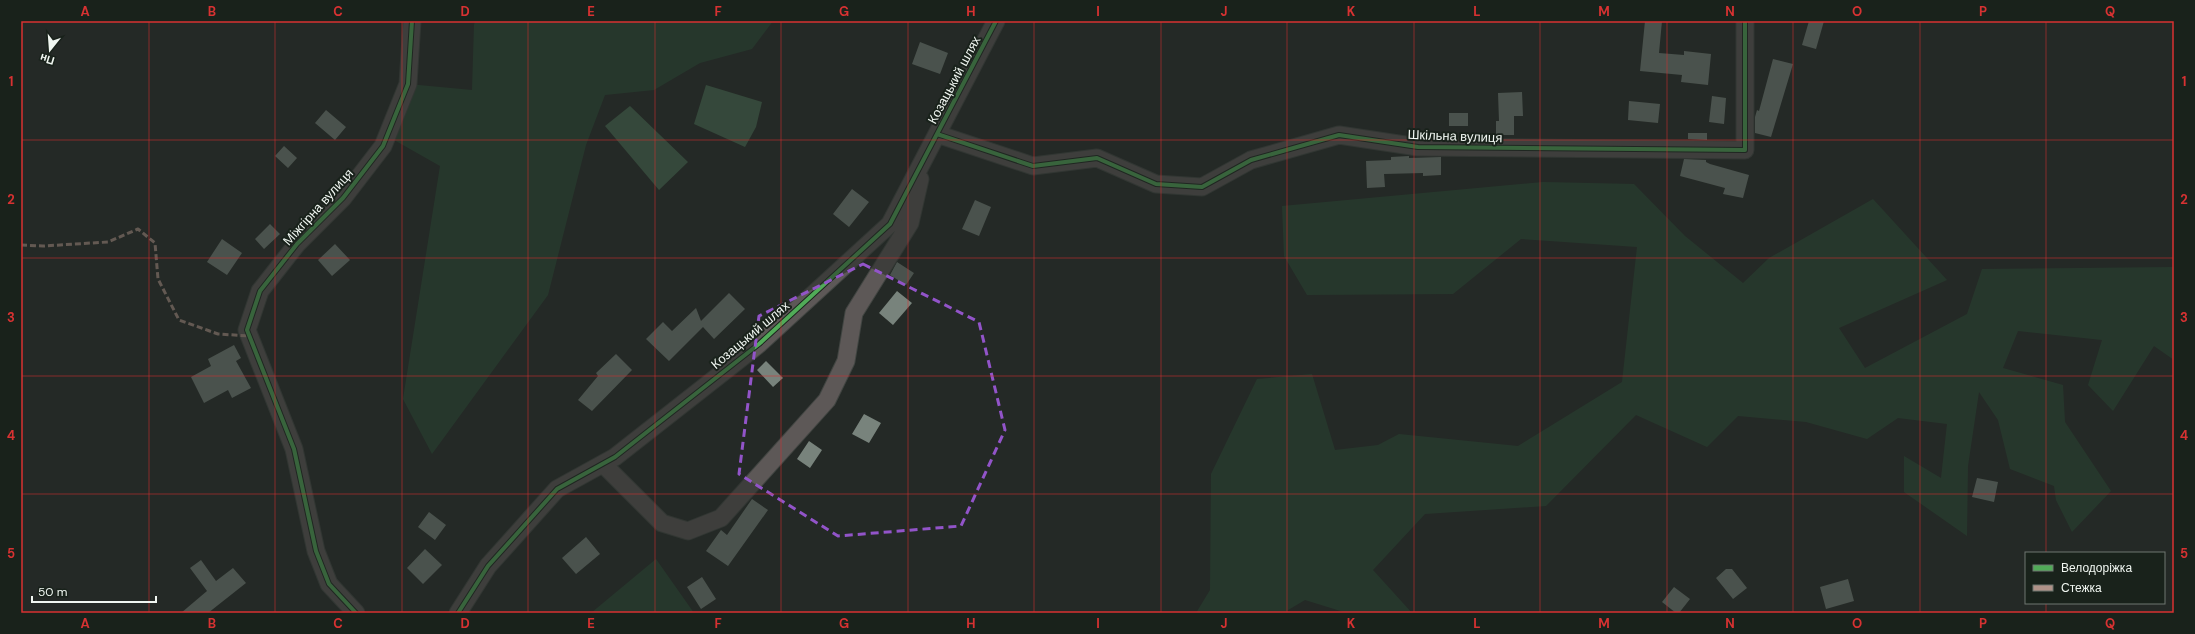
<svg xmlns="http://www.w3.org/2000/svg" width="2195" height="634" font-family="'DM Sans',sans-serif">
<rect width="100%" height="100%" fill="#242926"/>
<!-- green -->
<path fill="#294834" d="M475 21H773L752 49 700 63 654 90 605 95 586 145 548 295 432 454 403 399 440 166 387 136 408 84 472 90 474 25Z
M1543 182 1634 184 1685 236 1743 283 1769 258 1873 199 1947 280 1839 328 1865 368 1967 314 1982 269 2174 267V360L2154 346 2113 411 2088 385 2102 340 2018 331 2003 368 2063 385 2065 422 2111 491 2072 532 2056 500 2054 486 2010 469 1998 420 1979 392 1968 466 1967 536 1904 492V456L1941 478 1947 424 1898 418 1867 439 1806 422 1738 416 1707 447 1636 415 1546 506 1425 514 1373 570 1412 613H1347L1305 600 1283 613H1196L1210 590 1211 474 1257 379 1312 374 1335 450 1378 445 1399 434 1518 446 1622 382 1637 247 1521 239 1453 294 1307 295 1284 256 1282 206Z
M656 559 694 613H591Z"/>
<!-- water -->
<path fill="#496e54" d="M706 85 762 102 756 127 745 147 694 124Z
M630 106 688 162 659 190 605 126Z"/>
<!-- building -->
<path fill="#78837c" d="M1645 21H1662L1659 53 1684 55V51L1711 54 1708 85 1681 82 1682 75 1640 71Z
M1809 21H1824L1816 49 1802 45Z
M920 42 948 53 940 74 912 64Z
M1773 59 1793 64 1771 137 1755 133V117L1757 110 1759 111Z
M1522 92 1523 116H1514V135H1496V121H1499L1498 93Z
M1712 96 1726 98 1724 124 1709 122Z
M1629 101 1660 104 1658 123 1628 120Z
M326 110 346 127 335 140 315 123Z
M1449 113H1468V126H1449Z
M1688 133H1707V140L1688 139Z
M284 146 297 158 288 168 275 156Z
M1409 156V158L1441 157V175L1423 176V173L1384 174 1385 187 1367 188 1366 161 1391 160V157Z
M1684 159 1706 160V162L1710 164 1749 175 1743 198 1723 194 1725 188 1680 176Z
M852 189 869 202 849 227 833 214Z
M975 200 991 207 979 236 962 229Z
M270 224 280 234 264 249 255 239Z
M222 239 242 253 227 275 207 262Z
M335 244 350 260 332 276 318 260Z
M897 262 914 273 906 285 890 275Z
M897 291 912 303 893 325 879 313Z
M729 293 745 309 714 339 703 327 669 361 646 339 663 322 672 331 696 308 701 321Z
M234 345 241 358 236 361 251 388 232 398 228 390 204 403 191 377 211 366 208 359Z
M616 354 632 370 592 411 578 400 598 376 596 373Z
M766 361 783 378 773 387 757 370Z
M864 414 881 423 869 443 852 434Z
M809 441 822 450 810 468 797 459Z
M1977 478 1998 482 1994 502 1972 497Z
M752 499 768 510 728 566 706 551 721 530 727 535Z
M429 512 446 525 435 540 418 527Z
M586 537 600 554 576 574 562 558Z
M425 549 442 565 423 584 407 568Z
M201 560 216 581 233 568 246 583 208 613H181L207 591 190 568Z
M1726 569H1732L1747 588 1733 599 1716 578Z
M702 577 716 599 701 609 687 587Z
M1848 579 1854 601 1826 609 1820 587Z
M1674 587 1690 599 1679 613H1676L1662 602Z"/>
<g fill="none" stroke-linecap="round" stroke-linejoin="round">
<defs>
<path id="street" d="M937 134 1033 166 1097 158 1156 184 1202 187 1251 160 1339 135 1418 147 1745 150V21
M603 464 662 523 688 531 721 518 827 400 846 361 854 313 910 223 920 179
M356 613 329 584 316 551 294 449 247 330 260 291 297 244 343 198 383 146 408 84 412 21
M458 613 488 566 557 489 615 457 759 344 890 224 996 21"/>
</defs>
<!-- street casing -->
<use href="#street" stroke="#414542" stroke-width="19"/>
<!-- street -->
<use href="#street" stroke="#5d5857" stroke-width="17"/>
<!-- quiet -->
<path stroke="#af9288" stroke-width="3" stroke-dasharray="6 3" stroke-linecap="butt" d="M21 245 43 246 108 242 138 229 155 243 158 279 179 320 218 334 250 336"/>
<defs>
<path id="cycleway" d="M937 134 1033 166 1097 158 1156 184 1202 187 1251 160 1339 135 1418 147 1745 150V21
M356 613 329 584 316 551 294 449 247 330 260 291 297 244 343 198 383 146 408 84 412 21
M458 613 488 566 557 489 615 457 759 344 890 224 996 21"/>
</defs>
<!-- cycleway casing -->
<use href="#cycleway" stroke="#19221b" stroke-width="6"/>
<!-- cycleway -->
<use href="#cycleway" stroke="#51ab58" stroke-width="4"/>
</g>
<!-- marked area -->
<path d="M0 0H2195V634H0ZM863 264 979 322 1005 430 961 526 838 536 739 474 759 316Z" fill="#242926" fill-opacity=".55" fill-rule="evenodd"/>
<path fill="none" stroke="#9254c9" stroke-width="3" stroke-dasharray="8 5" stroke-linejoin="round" d="M863 264 979 322 1005 430 961 526 838 536 739 474 759 316Z"/>
<!-- grid -->
<path fill="none" stroke="#d73232" stroke-width="1" stroke-opacity="0.55" d="M149 21V613M275 21V613M402 21V613M528 21V613M655 21V613M781 21V613M908 21V613M1034 21V613M1161 21V613M1287 21V613M1414 21V613M1540 21V613M1667 21V613M1793 21V613M1920 21V613M2046 21V553M21 140H2174M21 258H2174M21 376H2174M21 494H2174M2046 603V613"/>
<g text-anchor="middle" dominant-baseline="central" stroke-width="4" stroke-linejoin="round" paint-order="stroke">
<!-- street labels -->
<g font-size="13" fill="#f0f6f1" stroke="#19221b">
<text transform="translate(954 80) rotate(-62)">Козацький шлях</text>
<text transform="translate(1455 136) rotate(2)">Шкільна вулиця</text>
<text transform="translate(318 207) rotate(-48)">Міжгірна вулиця</text>
<text transform="translate(750 335) rotate(-40)">Козацький шлях</text>
</g>
</g>
<!-- border -->
<rect width="2195" height="634" fill="none" stroke="#19221b" stroke-width="44"/>
<!-- legend -->
<rect x="2025" y="552" width="140" height="52" fill="#19221b" stroke="#6f7771"/>
<rect x="2033" y="565" width="20" height="6" fill="#51ab58" stroke="#6f7771"/>
<text x="2061" y="572" font-size="12" fill="#f0f6f1">Велодоріжка</text>
<rect x="2033" y="585" width="20" height="6" fill="#af9288" stroke="#6f7771"/>
<text x="2061" y="592" font-size="12" fill="#f0f6f1">Стежка</text>
<!-- north arrow -->
<g transform="translate(50 50) rotate(197)" stroke="#19221b" stroke-width="3" paint-order="stroke">
<path d="M0-3L7 15L0 10L-7 15Z" fill="#f0f6f1"/>
<text y="-6" font-size="11" font-weight="bold" text-anchor="middle" fill="#f0f6f1">Пн</text>
</g>
<!-- scale -->
<path d="M32 596v6h124v-6" fill="none" stroke="#f0f6f1" stroke-width="2"/>
<text x="38" y="596" font-size="12" fill="#f0f6f1" stroke="#19221b" stroke-width="3" paint-order="stroke">50 m</text>
<rect x="22" y="22" width="2151" height="590" fill="none" stroke="#d73232" stroke-width="1.5"/>
<g font-size="13" text-anchor="middle" font-weight="bold" fill="#d73232">
<text x="85" y="16">A</text>
<text x="212" y="16">B</text>
<text x="338" y="16">C</text>
<text x="465" y="16">D</text>
<text x="591" y="16">E</text>
<text x="718" y="16">F</text>
<text x="844" y="16">G</text>
<text x="971" y="16">H</text>
<text x="1098" y="16">I</text>
<text x="1224" y="16">J</text>
<text x="1351" y="16">K</text>
<text x="1477" y="16">L</text>
<text x="1604" y="16">M</text>
<text x="1730" y="16">N</text>
<text x="1857" y="16">O</text>
<text x="1983" y="16">P</text>
<text x="2110" y="16">Q</text>
<text x="11" y="86">1</text>
<text x="2184" y="86">1</text>
<text x="11" y="204">2</text>
<text x="2184" y="204">2</text>
<text x="11" y="322">3</text>
<text x="2184" y="322">3</text>
<text x="11" y="440">4</text>
<text x="2184" y="440">4</text>
<text x="11" y="558">5</text>
<text x="2184" y="558">5</text>
<text x="85" y="628">A</text>
<text x="212" y="628">B</text>
<text x="338" y="628">C</text>
<text x="465" y="628">D</text>
<text x="591" y="628">E</text>
<text x="718" y="628">F</text>
<text x="844" y="628">G</text>
<text x="971" y="628">H</text>
<text x="1098" y="628">I</text>
<text x="1224" y="628">J</text>
<text x="1351" y="628">K</text>
<text x="1477" y="628">L</text>
<text x="1604" y="628">M</text>
<text x="1730" y="628">N</text>
<text x="1857" y="628">O</text>
<text x="1983" y="628">P</text>
<text x="2110" y="628">Q</text>
</g>
</svg>
